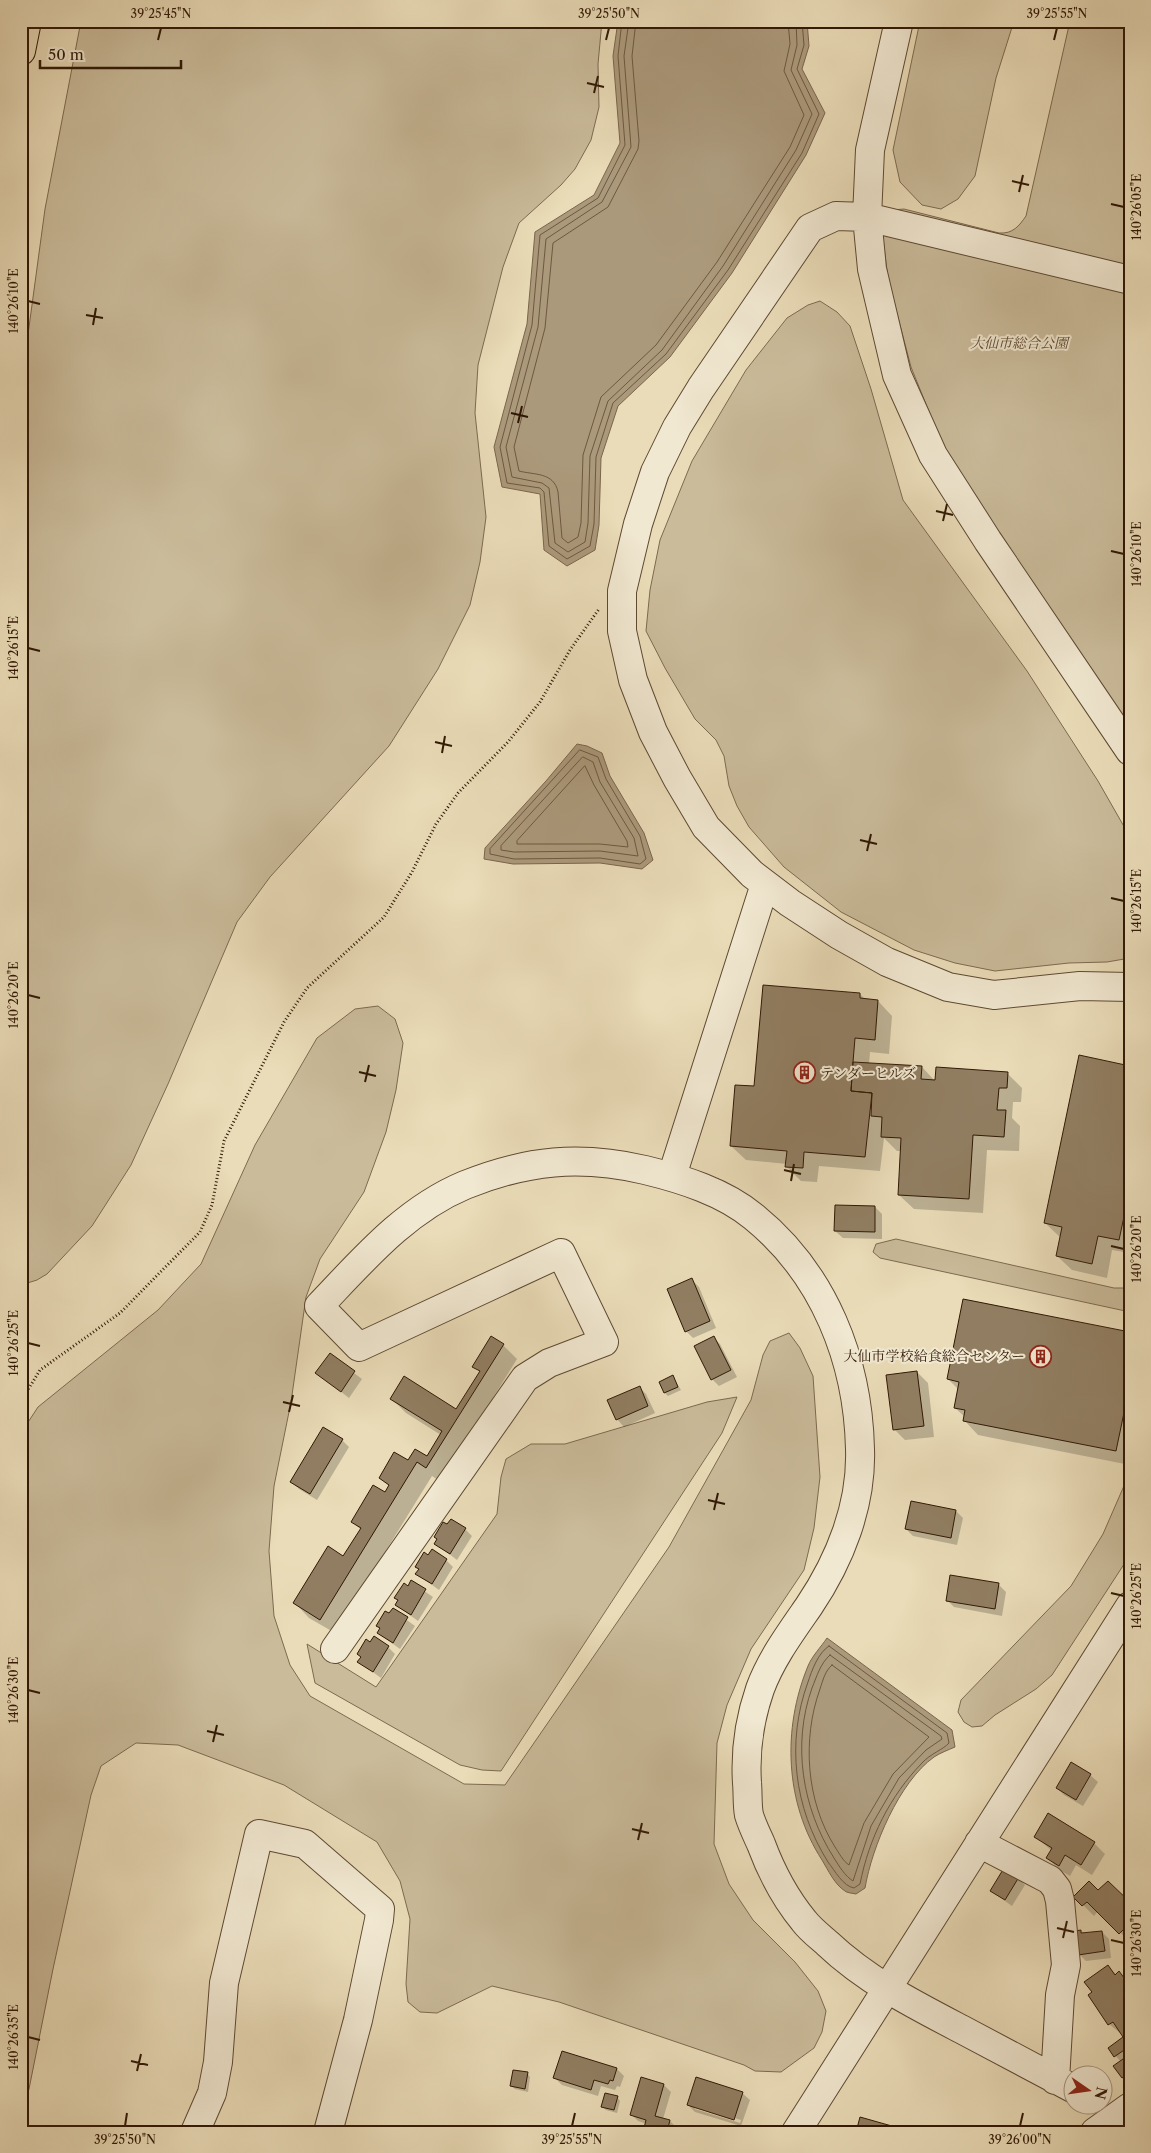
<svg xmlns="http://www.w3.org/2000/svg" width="1151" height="2153" font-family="'Libre Caslon Text','Noto Serif JP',serif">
<rect width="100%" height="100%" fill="#eadcb8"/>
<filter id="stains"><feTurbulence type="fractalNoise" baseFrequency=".004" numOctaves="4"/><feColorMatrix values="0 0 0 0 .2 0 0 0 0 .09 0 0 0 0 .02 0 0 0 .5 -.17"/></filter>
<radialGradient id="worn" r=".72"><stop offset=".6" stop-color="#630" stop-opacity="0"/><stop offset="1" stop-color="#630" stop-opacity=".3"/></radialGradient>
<!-- green -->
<path fill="#cabb9a" stroke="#7d6a50" d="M81 21H602L598 64 599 107 591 140 575 169 561 185 519 223 503 267 478 365 475 413 486 517 480 562 470 605 438 669 389 746 270 877 237 922 168 1084 131 1165 92 1226 47 1274 37 1280 21 1285V386L45 209Z
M920 21H1014L996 78 975 176 958 199 941 209 922 205 900 182 893 150Z
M1070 21H1130V734L963 482 940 439 911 367 888 279 883 238 885 214 892 210 904 209 999 233C1013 234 1019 226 1026 216Z
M820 301 837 312 850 326 871 389 903 500 1027 671 1098 781 1130 837V958L1107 962 1069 963 995 971 955 963 914 950 841 912 784 867 749 827 737 806 729 786 724 756 716 740 695 719 665 668 646 631 650 590 660 540 692 461 746 370 787 318 808 305Z
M378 1006 395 1019 403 1043 396 1090 386 1132 364 1192 320 1259 306 1297 291 1402 274 1486 269 1551 274 1616 290 1665 310 1696 464 1784 505 1785 669 1547 751 1400 763 1355 770 1341 789 1333 800 1348 813 1376 820 1477 814 1528 804 1570 751 1649 727 1705 717 1743 714 1844 729 1884 753 1920 795 1962 818 1991 826 2011 822 2032 814 2048 781 2072 755 2071 744 2065 559 2002 492 1986 437 2013 420 2012 408 2002 406 1984 410 1919 400 1881 377 1842 284 1785 178 1745 136 1743 101 1766 91 1795 53 1969 29 2089 21 2117V1433L38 1407 158 1310 201 1264 255 1145 317 1038 355 1009Z
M896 1239 1114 1288H1130V1312L880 1258 873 1252 876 1244Z
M737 1397 722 1433 501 1771 482 1770 460 1765 315 1683 307 1644 376 1687 497 1514 501 1477 506 1459 531 1444H565L707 1402Z
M1130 1472V1555L1052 1675 1036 1689 995 1715 982 1726 972 1727 964 1722 958 1712 961 1700 1071 1586 1103 1534Z"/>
<!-- water -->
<path fill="#ab997b" stroke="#7a654c" d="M618 21H807L809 46 802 69 825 113 806 155 732 273 670 357 618 406 601 458 599 525 595 550 567 566 544 550 540 494 502 487 494 447 527 324 535 232 594 195 620 143 613 56Z
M577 744 587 746 602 753 610 776 644 833 653 860 642 869 600 863 513 864 484 859 485 848 546 781Z
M827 1638 952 1730 955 1747C948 1750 940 1753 934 1757 899 1782 872 1847 865 1888L856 1894C852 1893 847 1893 845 1891 835 1885 828 1870 822 1860 785 1803 782 1729 808 1666 812 1656 821 1647 827 1638Z"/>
<!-- shadow -->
<path fill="#0003" fill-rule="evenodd" d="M860 994 866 1000 878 1001 892 1016 889 1054 870 1052 869 1064 922 1067 936 1082 1007 1073 1022 1088 1021 1102H1013L1012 1118 1020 1126 1019 1151 987 1150 983 1213 914 1209 899 1195 902 1151H897L884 1138 880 1171 819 1166 817 1182 801 1181 786 1166 787 1164 746 1160 731 1146 755 1088Z
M1130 1067V1253L1112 1250 1107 1278 1072 1270 1057 1256 1061 1238 1045 1223Z
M875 1207 882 1214V1239L843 1238 835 1231Z
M692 1280 699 1287 716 1328 693 1338 686 1331Z
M1130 1334V1465L978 1435 964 1420 965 1417 955 1408 959 1390 948 1379Z
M713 1337 720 1344 737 1377 719 1386 712 1379Z
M503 1345 517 1359 441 1482 432 1476 335 1633 309 1618 295 1603 344 1558 361 1530 352 1521 385 1494 390 1487 380 1478 408 1462 427 1458 441 1435 406 1413 392 1399 457 1410 480 1372 474 1366Z
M330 1355 362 1379 349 1398 317 1373Z
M917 1372 928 1383 934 1437 905 1440 894 1429Z
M673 1377 681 1390 668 1396 665 1393Z
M639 1387 646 1394 655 1413 624 1427 617 1419Z
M342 1440 349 1447 317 1500 299 1489 292 1482Z
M956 1511 963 1518 957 1545 913 1536 906 1529Z
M465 1529 472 1536 457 1560 436 1544Z
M429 1556 446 1560 453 1567 439 1590 417 1574 420 1570 416 1567Z
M951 1576 999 1585 1006 1592 1002 1616 954 1607 947 1600Z
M411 1582 433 1597 418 1621 396 1605Z
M393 1610 415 1626 400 1649 378 1633 381 1629 377 1626Z
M371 1644 388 1647 395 1654 381 1678 359 1662Z
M1090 1775 1098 1782 1083 1806 1064 1795 1057 1788Z
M1036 1837 1094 1843 1105 1854 1092 1875 1076 1865 1070 1876 1058 1869 1048 1858 1052 1851Z
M1018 1878 1025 1885 1012 1906 991 1891Z
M1098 1892 1130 1904V1942L1098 1911 1094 1916 1075 1897Z
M1081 1931 1084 1934 1102 1932 1109 1939 1111 1958 1086 1961 1079 1954Z
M1108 1967 1117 1975 1119 1973 1130 1983V2084L1115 2066 1121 2062 1109 2048 1125 2037 1109 2024 1094 1993Z
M562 2053 617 2069 624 2076 620 2087 617 2086 615 2090 601 2086 598 2096 562 2085 555 2078Z
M527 2073 530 2077 528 2092 515 2089 511 2086Z
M664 2085 671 2092 663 2119 670 2121 677 2128 676 2132H644L647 2124 638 2121 631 2114Z
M742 2093 750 2100 741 2126 695 2112 688 2105ZM695 2106 741 2120 740 2123 695 2109Z
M617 2097 620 2101 617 2113 606 2110 602 2107Z"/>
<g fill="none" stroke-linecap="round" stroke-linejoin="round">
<!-- shore -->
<path stroke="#6e5840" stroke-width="1" d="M622 21 618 56 625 145 598 198 540 235 532 325 500 447 507 483 540 488 544 492 549 546 567 559 590 546 594 524 596 457 613 403 666 354 728 270 802 153 819 114 797 69 804 45 802 21
M629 21 624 56 631 147 602 202 546 239 538 327 506 447 512 477 542 483 549 488 555 543 568 552 585 542 588 523 590 456 608 401 662 350 723 266 796 150 812 114 791 70 797 45 796 21
M636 21 632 56 639 141 638 149 608 207 553 243 545 328 514 447 519 471C534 475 554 472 558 492L562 538 568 543 578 537 581 523 583 455 601 397 656 345 717 262 790 147 804 115 784 71 790 44 788 21
M580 750 598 757 606 779 640 836 646 859 640 864 600 858 514 859 490 854V849Z
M583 757 593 762 600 782 634 838 638 856 600 851 514 852 501 850V846Z
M585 766 594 785 627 841 628 847 600 844H517V841Z
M829 1646 947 1733 949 1743C944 1749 930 1754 922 1763 890 1796 869 1838 860 1884L854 1888C843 1886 835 1871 828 1862 794 1808 786 1742 808 1682 812 1670 818 1653 829 1646Z
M830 1655 941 1736 942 1739 926 1750 899 1778 871 1826 853 1881C845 1876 839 1866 834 1858 802 1808 792 1744 812 1688 817 1676 820 1664 830 1655Z
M832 1665 929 1737 893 1774 864 1823 849 1865C843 1861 839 1853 835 1847 806 1801 802 1739 820 1689 823 1680 825 1671 832 1665Z"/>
</g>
<!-- building -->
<path fill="#917e62" stroke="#301805" d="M763 985 860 993V998L878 1000 875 1040 855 1038 853 1062 851 1091 872 1093 865 1157 804 1152 803 1168 785 1167 787 1151 730 1146 735 1085 754 1086Z
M1079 1055 1130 1066V1189L1119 1240 1098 1236 1092 1264 1056 1256 1062 1227 1044 1223Z
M853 1062 922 1066 921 1079 935 1080 936 1067 1008 1072 1007 1088H999L997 1110H1006L1004 1137 973 1135 969 1199 898 1195 901 1138 881 1137 882 1117 871 1116 872 1093 851 1091Z
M835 1205 875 1206V1232L834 1231Z
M692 1278 710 1321 685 1332 667 1289Z
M963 1299 1130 1332V1384L1116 1451 963 1421 965 1410 954 1408 959 1382 947 1379Z
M491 1336 504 1344 426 1468 417 1462 320 1620 293 1603 328 1546 343 1556 361 1528 351 1522 373 1485 385 1492 389 1485 379 1478 394 1452 408 1460 415 1449 427 1456 442 1431 390 1399 404 1376 456 1409 480 1371 472 1367Z
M714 1336 731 1370 711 1380 694 1346Z
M330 1353 355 1371 341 1392 315 1373Z
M917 1371 924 1426 893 1430 886 1375Z
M673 1375 678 1387 664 1393 659 1382Z
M640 1386 648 1406 616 1420 607 1400Z
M323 1427 343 1439 310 1494 290 1482Z
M911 1501 956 1510 951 1538 905 1529Z
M451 1519 466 1528 450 1554 434 1544 437 1539 434 1537 443 1522 447 1524Z
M432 1549 447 1559 432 1584 415 1574 419 1569 415 1567 424 1552 428 1555Z
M950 1575 999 1583 995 1609 946 1601Z
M411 1580 426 1589 411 1615 395 1605 398 1600 394 1598 404 1583 408 1586Z
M393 1608 408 1617 393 1643 377 1633 380 1628 376 1626 385 1611 389 1613Z
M374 1636 389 1646 373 1672 357 1662 361 1657 357 1654 366 1639 370 1642Z
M1071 1762 1091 1774 1076 1800 1056 1788Z
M1048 1813 1095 1842 1081 1865 1065 1855 1059 1866 1046 1858 1052 1848 1034 1837Z
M1004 1868 1019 1877 1005 1900 990 1891Z
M1089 1881 1098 1890 1108 1881 1130 1902V1923L1119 1934 1087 1902 1082 1906 1073 1897Z
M1081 1930V1933L1102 1931 1105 1951 1078 1955 1075 1931Z
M1108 1965 1115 1975 1119 1971 1130 1986V2046L1114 2057 1108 2048 1123 2037 1113 2022 1108 2025 1088 1995 1092 1992 1084 1982Z
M562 2051 617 2068 613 2081 610 2080 608 2084 594 2080 591 2090 553 2078Z
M1130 2054V2073L1122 2078 1113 2066Z
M513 2070 528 2072 525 2089 510 2086Z
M641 2077 664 2084 655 2116 670 2120 667 2132H643L646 2120 630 2115Z
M696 2077 743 2092 734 2120 687 2105Z
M605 2093 618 2096 614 2110 601 2107Z
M860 2117 913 2132H856Z"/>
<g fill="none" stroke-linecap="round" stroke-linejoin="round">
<defs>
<path id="minor" d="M899 21 870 150 867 217 872 269 897 375 933 455 988 541 1130 751
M1130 280 867 217 836 216 810 228 701 388 677 427 655 472 638 524 622 591V631L633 680 653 732 677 778 706 827 752 874 790 903 839 935 887 962 948 987 994 995 1080 986 1130 987
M672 1176 765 884
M335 1649 525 1378 549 1363 604 1342 561 1253 359 1347 319 1306C363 1260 405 1210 465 1185 527 1160 580 1155 645 1170 682 1179 724 1192 754 1217 824 1274 858 1360 860 1449 862 1505 840 1560 809 1606 791 1632 771 1659 760 1689 750 1718 745 1752 747 1783 748 1793 747 1805 749 1815 752 1825 757 1835 761 1844 771 1871 786 1899 804 1921 810 1929 819 1936 827 1943 866 1980 913 2004 961 2029 998 2049 1036 2069 1074 2089
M979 1843 1050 1880 1057 1889 1060 1901 1066 1965 1060 1995 1055 2080
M195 2132 212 2093 218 2062 224 1983 259 1834 305 1844 380 1909 379 1920 358 2020 328 2132
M796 2132 1130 1606
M1095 2132 1130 2107"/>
<path id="highway" d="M21 51 27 21"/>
</defs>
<!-- minor casing -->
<use href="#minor" stroke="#5e4932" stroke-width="30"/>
<!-- highway casing -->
<use href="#highway" stroke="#301805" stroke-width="30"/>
<!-- path -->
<path stroke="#301805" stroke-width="3" stroke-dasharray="1 2.5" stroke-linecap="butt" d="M21 1401 40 1370 120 1313 200 1232 212 1205 224 1141 284 1022 307 988 384 917 412 872 436 824 458 793 508 742 540 702 570 650 599 609"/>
<!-- minor -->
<use href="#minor" stroke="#f1e8d1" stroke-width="28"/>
<!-- highway -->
<use href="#highway" stroke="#eadcb8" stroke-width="28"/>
</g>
<!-- ticks -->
<path fill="none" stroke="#301805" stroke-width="2" d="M158 40 161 28M606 40 609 28M1054 40 1057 28M587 83 604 87M594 93 598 76M1012 181 1029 185M1019 192 1023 175M1111 204 1124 207M28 301 40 304M86 315 103 318M93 325 96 308M511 413 528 417M518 423 522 406M936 511 953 515M943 521 947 504M1111 551 1124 554M28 648 40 651M435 742 452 746M442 753 445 736M860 840 877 844M867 851 871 834M1111 898 1124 901M28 995 40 998M359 1072 376 1076M365 1082 369 1065M784 1170 801 1174M791 1181 794 1164M1111 1246 1124 1249M28 1343 40 1346M283 1402 300 1406M289 1412 293 1395M708 1500 725 1504M714 1510 718 1493M1111 1593 1124 1596M28 1690 40 1693M207 1731 224 1735M213 1742 217 1725M632 1829 649 1833M638 1840 642 1823M1057 1928 1074 1932M1063 1938 1067 1921M1111 1940 1124 1943M28 2037 40 2040M131 2061 148 2065M137 2071 141 2054M125 2126 127 2113M572 2126 575 2113M1020 2126 1023 2113"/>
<!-- icons -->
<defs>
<symbol id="building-ring" viewBox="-11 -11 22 22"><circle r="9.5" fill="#f1e8d1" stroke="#8f2418" stroke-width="1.5"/><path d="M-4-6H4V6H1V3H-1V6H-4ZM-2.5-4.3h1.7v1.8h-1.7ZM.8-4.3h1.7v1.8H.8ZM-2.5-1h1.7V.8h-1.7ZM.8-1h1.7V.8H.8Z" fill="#8f2418"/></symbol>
</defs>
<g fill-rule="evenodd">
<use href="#building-ring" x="792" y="1060" width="25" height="25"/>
<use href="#building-ring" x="1028" y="1344" width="25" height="25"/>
</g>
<g text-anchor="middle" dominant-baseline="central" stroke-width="4" stroke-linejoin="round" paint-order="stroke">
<!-- park labels -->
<g font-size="14" font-style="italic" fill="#5e4932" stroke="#f1e8d1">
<text x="1019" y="343">大仙市総合公園</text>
</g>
<!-- poi labels -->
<g font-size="14" fill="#301805" stroke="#f1e8d1" text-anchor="start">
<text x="820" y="1073">テンダーヒルズ</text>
<text x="1025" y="1356" text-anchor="end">大仙市学校給食総合センター</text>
</g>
</g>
<!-- margin -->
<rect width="1151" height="2153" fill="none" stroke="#eadcb8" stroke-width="55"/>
<!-- north arrow -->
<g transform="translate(1088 2090) rotate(103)"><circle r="24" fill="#f1e8d1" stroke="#a4957f"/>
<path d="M0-4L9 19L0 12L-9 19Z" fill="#8f2418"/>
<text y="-8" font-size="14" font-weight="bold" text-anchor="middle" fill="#301805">N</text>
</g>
<!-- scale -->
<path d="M40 60v8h141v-8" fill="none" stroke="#301805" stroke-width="2.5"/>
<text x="48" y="60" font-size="15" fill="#301805" stroke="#f1e8d1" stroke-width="4" paint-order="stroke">50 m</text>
<rect x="28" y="28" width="1096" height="2098" fill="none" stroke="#301805" stroke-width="2"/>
<g font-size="12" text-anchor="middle" fill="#301805">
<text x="161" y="18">39°25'45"N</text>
<text x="609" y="18">39°25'50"N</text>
<text x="1057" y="18">39°25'55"N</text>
<text transform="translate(1137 207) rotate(-90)" y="4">140°26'05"E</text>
<text transform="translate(14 301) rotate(-90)" y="4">140°26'10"E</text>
<text transform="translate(1137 554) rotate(-90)" y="4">140°26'10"E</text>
<text transform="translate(14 648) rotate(-90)" y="4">140°26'15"E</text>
<text transform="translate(1137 901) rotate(-90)" y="4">140°26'15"E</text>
<text transform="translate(14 995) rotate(-90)" y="4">140°26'20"E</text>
<text transform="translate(1137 1249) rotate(-90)" y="4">140°26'20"E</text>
<text transform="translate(14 1343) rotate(-90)" y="4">140°26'25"E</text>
<text transform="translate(1137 1596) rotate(-90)" y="4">140°26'25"E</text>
<text transform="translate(14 1690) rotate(-90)" y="4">140°26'30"E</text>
<text transform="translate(1137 1943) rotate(-90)" y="4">140°26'30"E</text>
<text transform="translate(14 2037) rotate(-90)" y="4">140°26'35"E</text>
<text x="125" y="2144">39°25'50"N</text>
<text x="572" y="2144">39°25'55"N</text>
<text x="1020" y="2144">39°26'00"N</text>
</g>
<rect width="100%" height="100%" filter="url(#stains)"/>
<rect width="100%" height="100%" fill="url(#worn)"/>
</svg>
